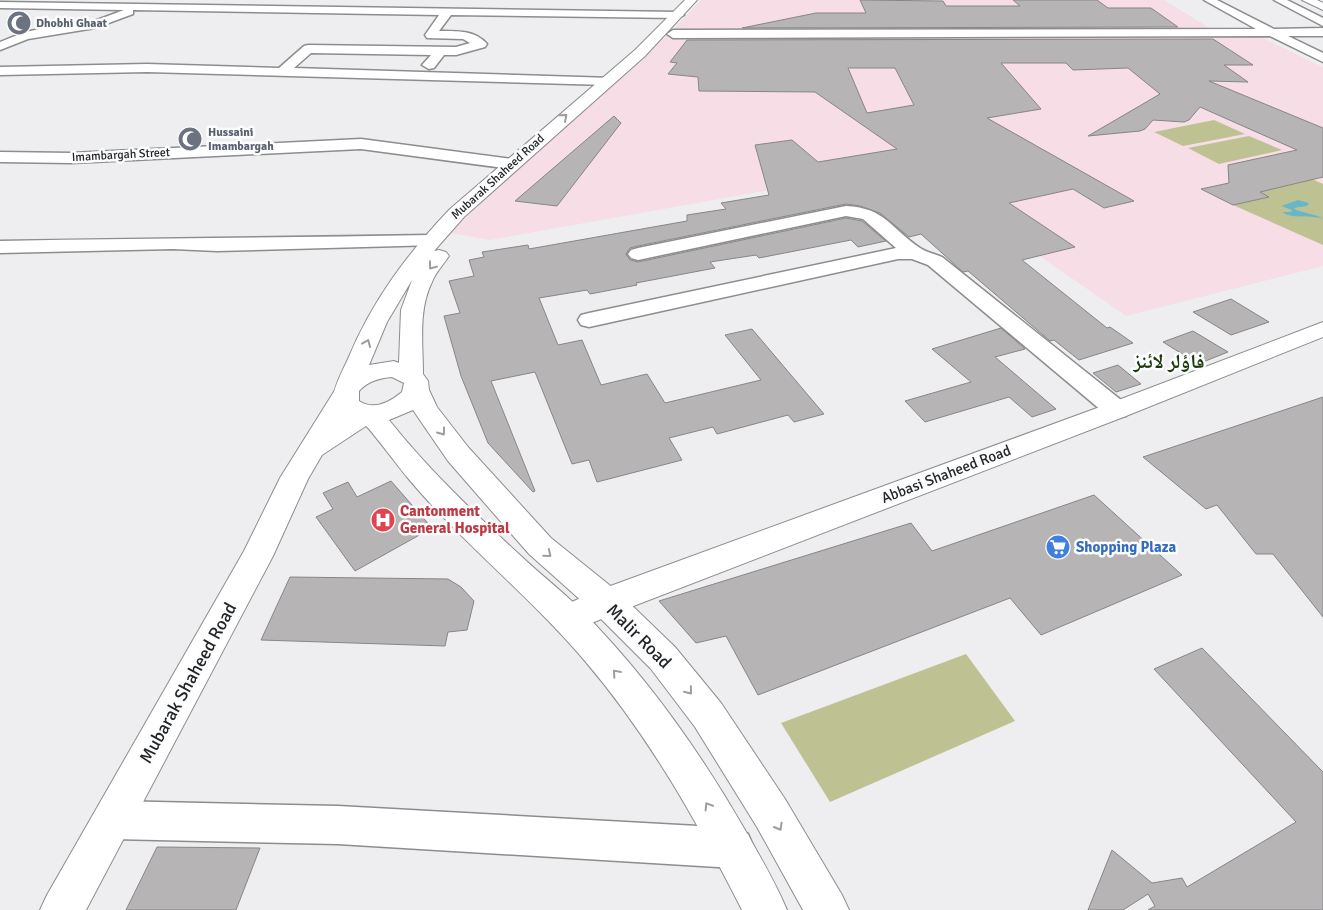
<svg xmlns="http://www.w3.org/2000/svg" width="1323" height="910" font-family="Signika,'Noto Naskh Arabic',sans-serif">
<rect width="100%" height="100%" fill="#eeeef0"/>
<!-- industrial -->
<path fill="#f6dde6" d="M701 0H1164L1218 33H1252L1323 67V266L1126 316 909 165 490 240 450 233 521 165 670 33Z"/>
<!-- green -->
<path fill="#bec293" d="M1214 120 1245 134 1183 146 1154 132Z
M1249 136 1282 150 1219 164 1188 148Z
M1301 174 1323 184V245L1233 205 1268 197 1260 192Z
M966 654 1015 721 830 802 781 723Z"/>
<!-- water -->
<path fill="#68b7c6" d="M1298 200 1309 203 1307 206 1294 208 1296 210 1318 216 1323 219C1310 214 1294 220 1282 212H1291L1292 210 1281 206Z"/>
<!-- building -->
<path fill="#b6b4b5" stroke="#878587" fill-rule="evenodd" d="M860 0 943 1 946 6H1020L1013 0H1097L1108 8H1151L1178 27 742 28 816 13H866Z
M1213 39 1253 65H1224L1248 82 1209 81 1323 128V177L1260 192 1269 197 1233 205 1201 189 1229 183 1228 165 1297 150 1200 107 1189 120 1184 122 1153 120 1145 129 1140 131 1088 136 1160 94 1128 68 1073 70 1066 63H1001L1041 109 987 118 1134 201 1104 208 1073 189 1009 203 1075 247 1022 260 1107 328 1110 327 1133 343 1079 360 1054 340 1050 341 968 271 963 272 921 234 909 237 880 213 860 206 846 204 638 246 630 248 626 254 630 260 638 262 846 218 862 221 886 241 858 247 851 240 759 258 756 255 710 262 715 268 636 283 637 285 590 294 587 290 539 298 558 345 582 340 601 385 647 374 665 403 761 380 725 335 752 329 824 414 794 422 788 415 717 434 713 427 669 438 682 460 597 482 589 460 572 464 535 372 491 381 535 491 533 492 488 443 461 376 444 316 460 313 449 281 474 276 469 260 484 257 482 252 528 245 529 249 687 221V215L726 209 721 203 769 195 755 145 792 140 818 162 897 149 815 92 699 91 698 77 668 74 677 63 670 62 687 40ZM848 68H895L914 105 867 113Z
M614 116 621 123 557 206 515 201Z
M1231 299 1269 322 1231 335 1193 312Z
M1001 328 1025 349 995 357 1056 409 1032 417 1009 397 925 422 905 401 971 382 932 349Z
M1193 331 1228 352 1198 364 1163 342Z
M1118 365 1141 384 1116 392 1093 373Z
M1323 397V617L1273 554H1256L1217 505 1206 509 1143 457Z
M391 481 432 528 355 571 316 517 333 509 323 493 348 482 357 497Z
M1094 495 1182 575 1041 635 1010 598 758 695 726 636 696 643 659 601 911 523 932 551Z
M290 577 448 579 461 587 474 601 467 630 448 632 445 646 261 640Z
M1202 648 1323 772V910H1148L1155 906 1148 894 1123 910H1088L1112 850 1152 883 1182 878 1187 887 1296 822 1154 669Z
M157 847 260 848 236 910H126Z"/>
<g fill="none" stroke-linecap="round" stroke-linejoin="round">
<defs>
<path id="minor" d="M1204 0H1217L1274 29 1323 28V36H1288L1323 53V62L1270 36 673 38 667 34 673 30 1256 29Z
M1274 0H1287L1323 18V26Z
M0 2 678 12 684 15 678 18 451 15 439 31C457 31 475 30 487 44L485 47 456 55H444L434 68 429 69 422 65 431 55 311 53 294 68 612 78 614 81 612 84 607 85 147 72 0 75V67L147 64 279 68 304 46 308 45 456 47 470 43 463 39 427 38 425 35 439 15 133 10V14L95 28 28 39 0 50V42L25 32 60 25 89 23 124 10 0 8Z
M361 139 511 159 517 161 519 164 517 167 511 169 361 149 72 163 0 162V152L72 153Z
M846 206C886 208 890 228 920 248 926 252 935 254 942 257L1126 404 1129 410 1126 416 1117 418 1108 416 928 265 912 259H898L589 327 581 325 578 320 581 315 589 313 896 248 863 219 846 216 638 260 631 258 628 254 631 250 638 248Z
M430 235 437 237 439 241 437 245 217 251 173 249 0 253V241C143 238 287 238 430 235Z
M113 801 338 806 734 828 748 834 754 848 748 862 734 868 338 844 113 839 99 834 94 820 99 806Z"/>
<path id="tertiary" d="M1323 322V337L1126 416 618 612 568 633 556 629 551 619 556 609 594 592 1108 404Z
M344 388 353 390 357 396 345 416C356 409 362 404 375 408L379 414 375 420 322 455 308 479 273 556 86 910H40L47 895 244 551 280 478 335 390Z"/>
<path id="primary" d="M685 0H697L645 56 464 217 434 251 439 250 446 252 449 256C443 265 436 272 432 282 418 310 423 344 423 374L428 381 429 390 437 407 468 447 551 538 618 592 675 647 721 703 785 799 842 895 849 910H803L757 827 695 727 651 669 594 612 529 554 448 461 413 410 389 420C428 469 474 513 521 556 540 574 561 590 580 609 645 674 699 750 745 830 760 856 775 882 787 910H742C698 823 649 736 585 661 530 596 462 543 407 477 400 469 367 424 362 422 348 414 337 420 333 398 335 384 342 372 348 359 372 301 407 254 450 209L635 50ZM412 280 401 310 399 363 394 361 369 365 387 322ZM392 377 404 383 402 392C390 402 374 411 359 401V391C368 381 379 378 392 377Z"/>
<path id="trunk" d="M1302 0H1317L1323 3V10Z"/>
</defs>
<!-- minor casing -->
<use href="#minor" stroke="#8c8d8e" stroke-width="3"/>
<!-- tertiary casing -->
<use href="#tertiary" stroke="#8c8d8e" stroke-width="2"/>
<!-- primary casing -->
<use href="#primary" stroke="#8c8d8e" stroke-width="2"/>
<!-- trunk casing -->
<use href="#trunk" stroke="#8c8d8e" stroke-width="2"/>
<!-- minor -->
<use href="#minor" fill="#fff" fill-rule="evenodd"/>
<!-- tertiary -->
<use href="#tertiary" fill="#fff" fill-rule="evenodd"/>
<!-- primary -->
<use href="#primary" fill="#fff" fill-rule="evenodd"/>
<!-- trunk -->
<use href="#trunk" fill="#fff" fill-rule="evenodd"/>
</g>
<!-- one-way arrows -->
<defs><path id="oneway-chevron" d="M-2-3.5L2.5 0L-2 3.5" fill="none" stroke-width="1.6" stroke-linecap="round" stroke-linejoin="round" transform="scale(1.25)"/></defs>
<g stroke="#9d9d9d">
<use href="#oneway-chevron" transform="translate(564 117) rotate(-41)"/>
<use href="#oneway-chevron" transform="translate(432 266) rotate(127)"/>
<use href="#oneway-chevron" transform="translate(367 343) rotate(-67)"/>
<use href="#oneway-chevron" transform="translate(442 432) rotate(54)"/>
<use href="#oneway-chevron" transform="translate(548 554) rotate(40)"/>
<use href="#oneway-chevron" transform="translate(616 673) rotate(-131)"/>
<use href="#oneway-chevron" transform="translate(689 691) rotate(52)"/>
<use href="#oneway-chevron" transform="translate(708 806) rotate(-122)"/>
<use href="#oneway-chevron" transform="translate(779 827) rotate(60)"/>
</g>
<!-- icons -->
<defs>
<symbol id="mosque-disc" viewBox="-11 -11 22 22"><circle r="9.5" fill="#6b7280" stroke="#fbfcfe"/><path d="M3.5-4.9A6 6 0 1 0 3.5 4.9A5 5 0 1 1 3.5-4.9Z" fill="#fff"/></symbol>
<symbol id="hospital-disc" viewBox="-11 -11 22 22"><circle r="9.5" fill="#e0444e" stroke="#fbfcfe"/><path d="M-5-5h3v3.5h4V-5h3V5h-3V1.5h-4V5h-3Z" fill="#fff"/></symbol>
<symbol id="supermarket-disc" viewBox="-11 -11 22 22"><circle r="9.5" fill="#3f7fe0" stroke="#fbfcfe"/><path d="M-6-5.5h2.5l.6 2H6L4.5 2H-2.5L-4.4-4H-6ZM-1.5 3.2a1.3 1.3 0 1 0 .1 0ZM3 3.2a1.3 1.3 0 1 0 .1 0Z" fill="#fff"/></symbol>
</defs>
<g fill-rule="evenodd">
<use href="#mosque-disc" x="5" y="9" width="28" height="28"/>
<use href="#mosque-disc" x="176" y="125" width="28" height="28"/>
<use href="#hospital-disc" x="369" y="506" width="28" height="28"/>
<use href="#supermarket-disc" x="1044" y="533" width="28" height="28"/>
</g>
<g text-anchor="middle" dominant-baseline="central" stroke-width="5" stroke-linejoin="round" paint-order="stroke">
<!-- far-worship labels -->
<g font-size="12" font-weight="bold" fill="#5b616d" stroke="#fbfcfe" text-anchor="start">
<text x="36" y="23">Dhobhi Ghaat</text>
<text x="208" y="132">Hussaini<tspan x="208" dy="14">Imambargah</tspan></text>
</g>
<!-- far-street labels -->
<g font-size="12" fill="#252526" stroke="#fbfcfe">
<text transform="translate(121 155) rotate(-3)">Imambargah Street</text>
<text transform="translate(498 177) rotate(-42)">Mubarak Shaheed Road</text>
</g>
<!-- street labels -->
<g font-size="15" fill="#252526" stroke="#fbfcfe">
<text transform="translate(946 474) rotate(-21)">Abbasi Shaheed Road</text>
</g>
<!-- health labels -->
<g font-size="15" font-weight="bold" fill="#be3a42" stroke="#fbfcfe" text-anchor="start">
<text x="400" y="511">Cantonment<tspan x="400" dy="17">General Hospital</tspan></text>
</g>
<!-- shop labels -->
<g font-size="15" font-weight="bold" fill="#366cbe" stroke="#fbfcfe" text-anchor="start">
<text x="1076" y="547">Shopping Plaza</text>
</g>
<!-- near-street labels -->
<g font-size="18" fill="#252526" stroke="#fbfcfe">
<text transform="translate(639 636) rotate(45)">Malir Road</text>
<text transform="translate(188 683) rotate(-61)">Mubarak Shaheed Road</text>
</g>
<!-- district labels -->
<g font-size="20" font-weight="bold" fill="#1c3909" stroke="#fbfcfe">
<text x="1169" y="361">فاؤلر لائنز</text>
</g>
</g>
</svg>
